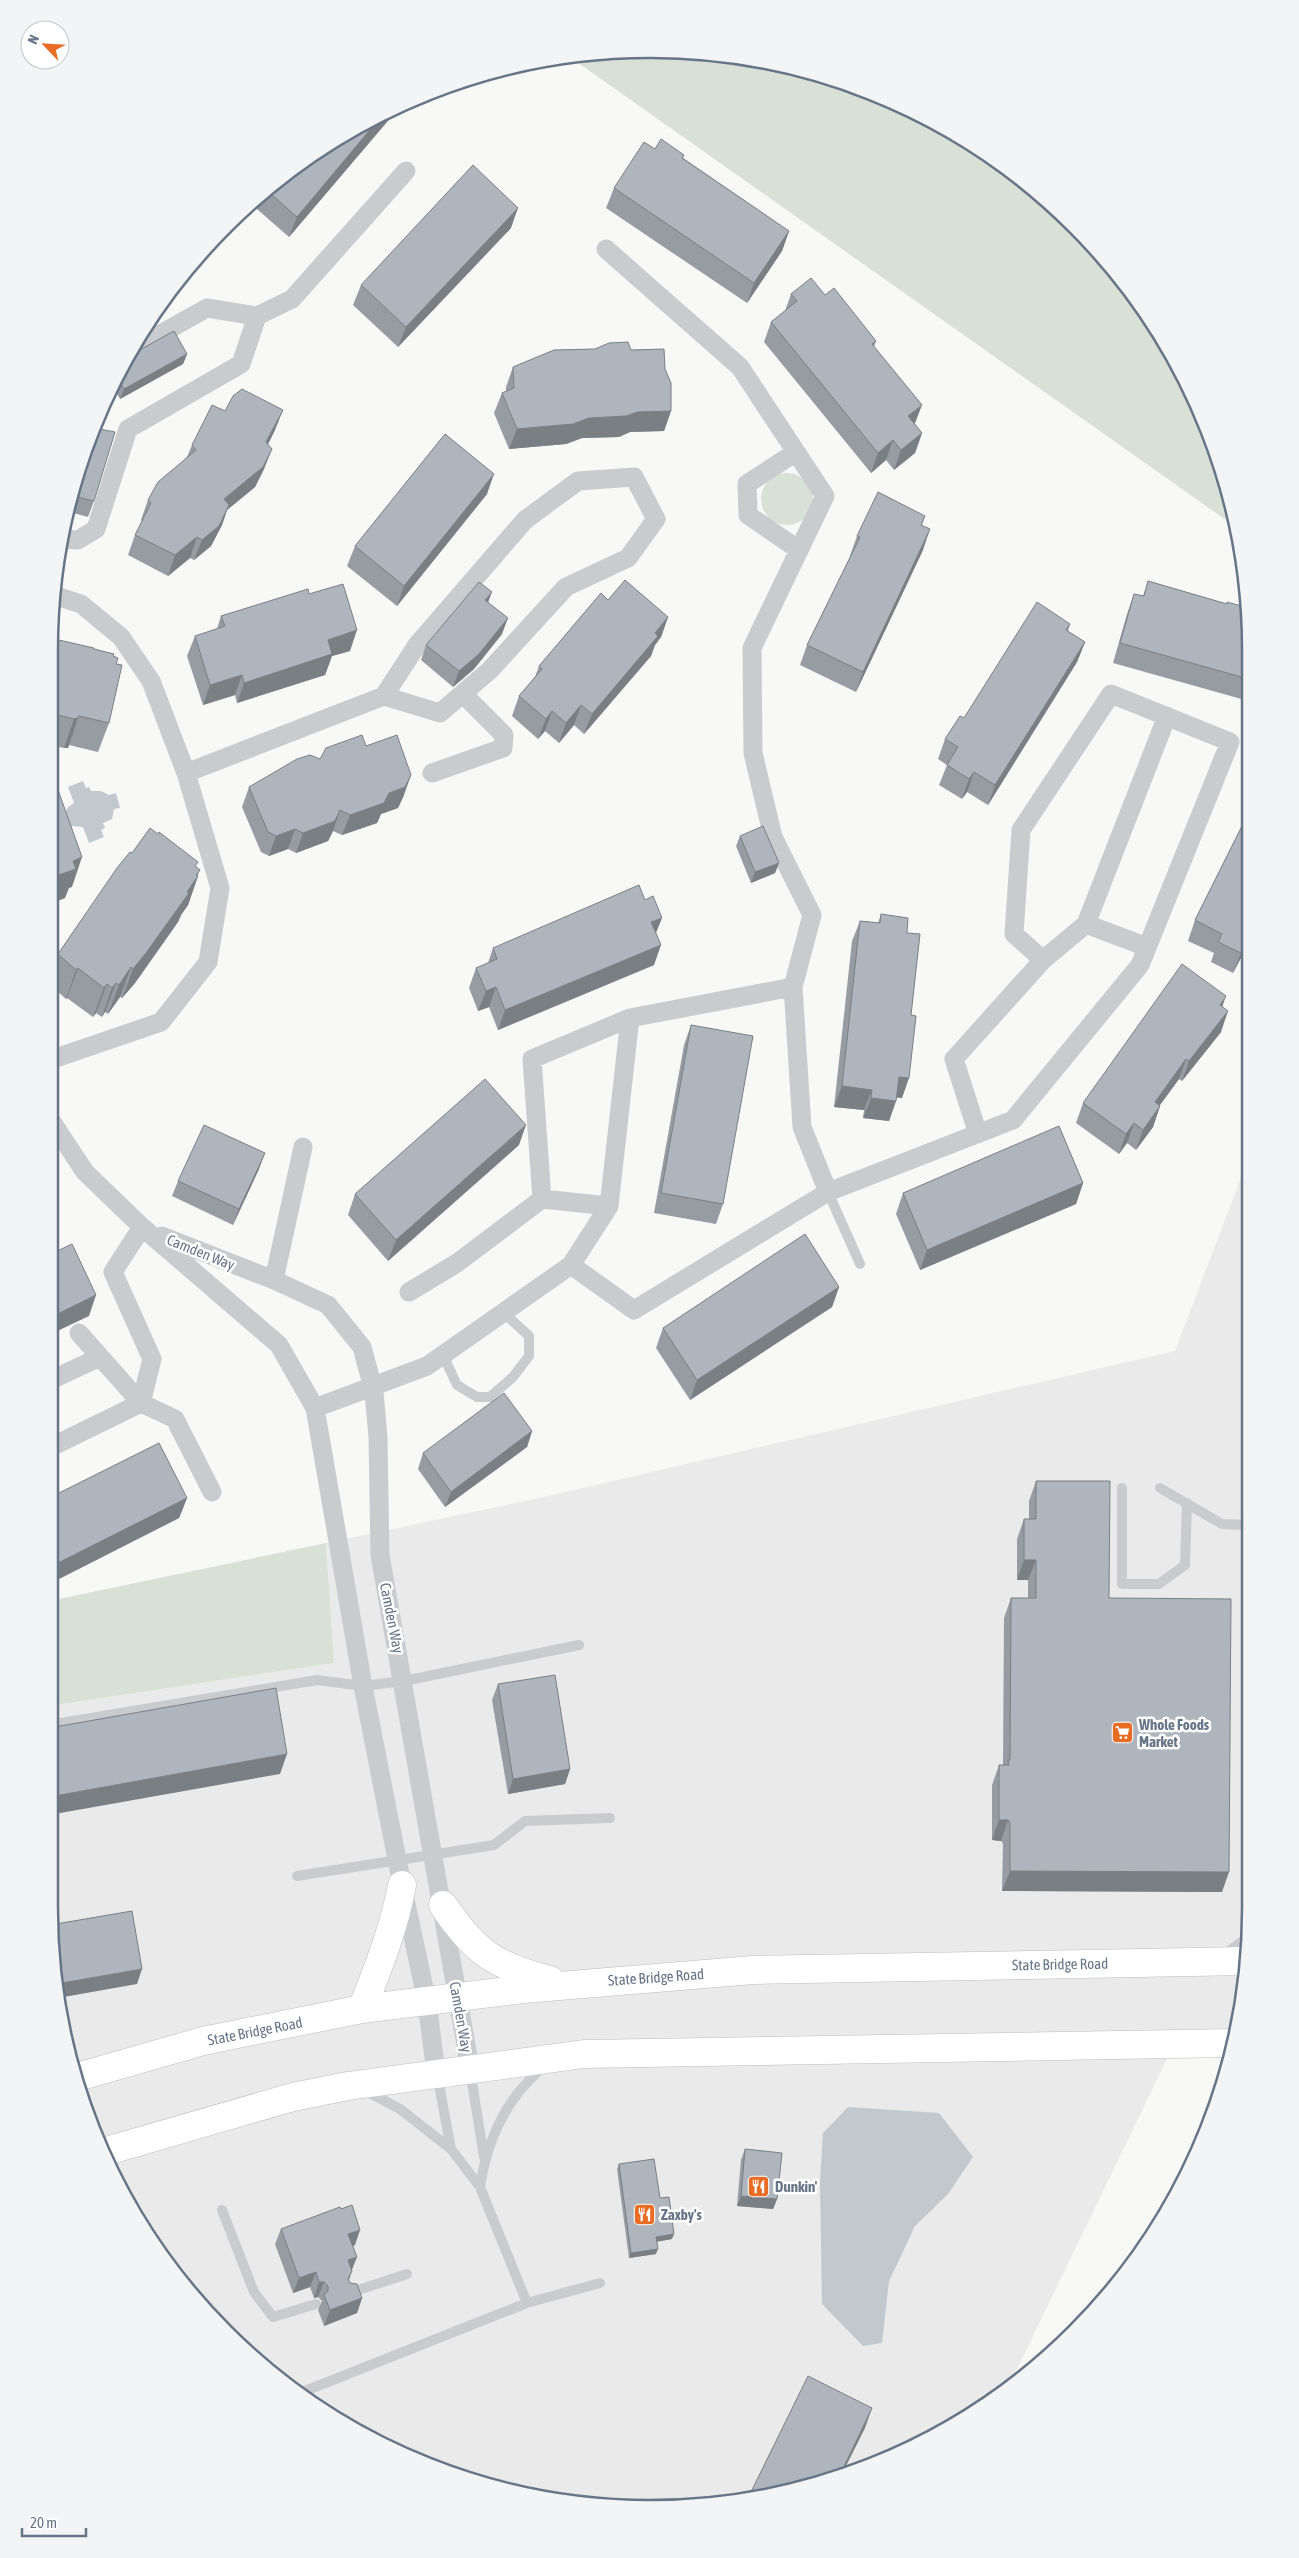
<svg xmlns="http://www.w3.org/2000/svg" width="1299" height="2558" font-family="'Asap Condensed',sans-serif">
<rect width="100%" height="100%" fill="#f8f9f6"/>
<!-- built -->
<path fill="#e9eae9" d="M1247 1162 1249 1947 1235 2035 1178 2036 1007 2390 915 2447 842 2477 728 2504 610 2508 532 2498 420 2464 349 2429 253 2360 173 2274 129 2209 81 2102 60 2025 49 1909V1706L334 1663 326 1543 544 1497 1175 1351Z"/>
<!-- green -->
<path fill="#d9e1d7" d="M689 50 805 69 915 111 1015 173 1126 284 1205 420 1233 525 567 55Z
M761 499a26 26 0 1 1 52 0a26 26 0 1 1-52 0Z
M326 1543 334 1663 49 1706V1601Z"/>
<!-- water -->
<path fill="#c1c9cf" d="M83 781 86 788 89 787 91 791H101L109 795 116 793 120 808 114 809 112 819 103 823 105 828 101 830 104 837 89 843 83 827 71 826 65 816 67 808 74 803 68 787Z
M848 2107 939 2113 973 2157 948 2194 915 2226 889 2281 882 2343 863 2346 822 2304 820 2182 823 2133Z"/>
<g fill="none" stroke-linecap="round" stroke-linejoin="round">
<defs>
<path id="trunk" d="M443 1905C475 1952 494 1966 550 1980
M362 2009C378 1968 394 1929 402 1885
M74 2078 203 2041 362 2009 523 1989 753 1970 1247 1961
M103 2152 293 2097 348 2086 584 2054 1233 2043"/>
</defs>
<!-- trunk casing -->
<use href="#trunk" stroke="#bbbdc1" stroke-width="29"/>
<!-- service -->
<path stroke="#c9cbcf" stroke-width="10" d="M828 1192 860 1264
M443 1355 457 1385 477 1397H490L513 1377 529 1356V1336L504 1313
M1122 1488V1584H1159L1185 1565 1187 1503
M1160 1488 1222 1524 1248 1525
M49 1725 317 1680 363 1686 404 1681 579 1645
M297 1876 494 1845 525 1821 610 1818
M1224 1955 1249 1936
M470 2070 484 2157
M437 2074 451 2149
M364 2090 400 2109 451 2149 480 2187 527 2303
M480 2187C485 2154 497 2120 518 2093 526 2083 536 2074 545 2064
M222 2210 254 2292 273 2317 316 2304
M349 2293 407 2274
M300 2393 527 2303 600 2283"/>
<!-- minor -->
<path stroke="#c9cbcf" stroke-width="19" d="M606 249 740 367 825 496 752 648 753 753 773 837 812 915 793 987
M132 350 207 308 257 316 292 299 406 171
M796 452 747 484 748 515 799 550
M62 539 78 540 96 529 128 429 241 364 257 316
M53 595 81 604 121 637 151 681 186 773
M432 773 503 748 504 735 463 694
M1086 924 1167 716
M1043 960 1086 924 1147 947
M50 1060 161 1022 208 962 220 888 186 773 384 696 417 645 525 520 578 481 634 477 656 519 628 558 566 587 490 670 440 713 384 696
M50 1119 85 1172 142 1227 279 1345 315 1408 363 1686 402 1885 427 2002 436 2073
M609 1206 542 1199 532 1059 630 1018
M162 1236 274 1280 328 1305 362 1347 374 1392 378 1437 380 1555 470 2068
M571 1265 609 1206 630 1018 793 987 802 1127 828 1192
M274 1280 303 1147
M409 1292 457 1263 542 1199
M79 1333 141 1403 175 1419 212 1492
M49 1381 100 1357
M315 1408 427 1366 571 1265 634 1310 828 1192 1013 1120 1140 965 1230 742 1111 694 1021 830 1014 934 1043 960 954 1059 978 1134
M49 1448 141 1403 152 1359 113 1272 142 1227"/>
<!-- trunk -->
<use href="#trunk" stroke="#fff" stroke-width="28"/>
</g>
<!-- wall -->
<path fill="#969ca2" d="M394 109 392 116 289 237 251 204 253 199 349 129Z
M655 149 684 155 683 158 789 231 782 251 747 303 606 208 614 188Z
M511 228 398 347 353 305 361 285Z
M791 294 825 295 876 341 874 347 915 424 922 433 915 453 894 470 886 460 871 473 764 342 771 322 785 311Z
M595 349 631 350 665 369 671 411 664 431 630 432 619 437 582 438 566 444 509 449 494 413 502 393 506 391V387L513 367Z
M187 354 183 364 120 399 111 383 127 357Z
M225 411 275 430 268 444 264 469 255 487 227 510 222 525 211 546 194 560 190 558 168 576 128 555 135 535 142 521 141 520 148 500 187 457 192 445Z
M69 494 94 501 88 517 66 511Z
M487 494 397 606 347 566 355 546Z
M925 516 922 525 923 550 856 692 800 665 807 645 851 556H850L857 536Z
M1148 581 1227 604 1245 607V700L1113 663 1127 614 1134 594 1143 596Z
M309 594 350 651 332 656 325 675 237 703 235 695 203 705 187 656 195 636 217 629 221 616Z
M608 600 668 617 661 637 655 645 651 656 584 734 574 725 559 743 545 731 538 739 512 716 519 696 535 677 539 666Z
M488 602 502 634 474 669 453 687 421 660 426 645Z
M1070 624 1068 631 1085 642 1077 662 988 805 967 792 962 799 939 785 947 765 938 759 945 739 964 718Z
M50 638 94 649 113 656 116 664 109 723 98 752 69 745 68 748H64L50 745Z
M366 746 404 795 398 808 381 814 377 823 342 835 333 831 328 841 296 853 288 849 269 856 261 852 242 807 249 787 320 759Z
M1246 818V953L1244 952 1233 973 1211 962 1214 953 1188 941 1195 920Z
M740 836 779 863 775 873 751 883 736 846Z
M132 853 196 867 198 876 188 905 181 915 178 922 135 983 122 998 120 997 108 1014 105 1012 102 1017 96 1013 93 1017 67 998 66 999 50 985V977L58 954Z
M881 914 907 933 902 1098 896 1097V1101L889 1121 863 1118 864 1110 834 1107 852 941 860 921 878 923Z
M656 933 654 965 498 1030 489 1007 478 1011 469 988 476 968 488 963 493 948Z
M1222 1007 1221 1032 1182 1081 1179 1079 1159 1106H1160L1153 1127 1136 1150 1127 1143 1119 1154 1076 1123 1083 1103Z
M691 1025 723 1204 716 1224 654 1213 684 1045Z
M519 1145 388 1261 348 1215 355 1194Z
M259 1169 233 1225 172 1196 178 1181Z
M1083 1183 1076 1204 920 1270 896 1214 903 1193Z
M839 1287 832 1307 690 1400 656 1348 663 1328Z
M532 1431 527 1447 445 1507 418 1469 423 1453Z
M1036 1481 1109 1598 1222 1892 1002 1891 1003 1843 1001 1841 992 1840V1785L999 1765H1003L1004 1618 1011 1598H1028V1580H1017V1539L1024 1519H1029V1501Z
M49 1498H187L179 1518 49 1584Z
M498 1684 570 1769 565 1784 508 1794 492 1700Z
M745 2149 777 2199 773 2209 737 2206 741 2160Z
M619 2164 660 2198 672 2239 656 2242V2254L629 2258 617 2169Z
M281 2229 355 2245 353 2246 352 2270 349 2281 362 2298 357 2313 324 2326 318 2310 322 2301 318 2297 314 2298 310 2287 293 2293 275 2244Z"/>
<!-- shaded-wall -->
<path fill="#7a7f84" d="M394 109 392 116 289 237 297 217 384 113Z
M518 208 511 228 398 347 406 327Z
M789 231 782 251 747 303 754 283Z
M187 354 183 364 120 399 124 389Z
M922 405 914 426 908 416Z
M283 410 275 430 259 462 266 442Z
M671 411 664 431 630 432 619 437 582 438 566 444 509 449 517 429 589 418 638 412Z
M922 433 915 453 894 470 901 450Z
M893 440 886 460 871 473 878 453Z
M272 449 264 469 255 487 227 510 222 525 211 546 194 560 202 540 224 499Z
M494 474 487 494 397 606 404 586Z
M930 529 923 550 856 692 863 672Z
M197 537 190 558 168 576 175 555Z
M492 592 486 608 485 600Z
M668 617 661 637 655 645 651 656 584 734 592 714Z
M508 618 502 634 474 669 453 687 459 671Z
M357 630 350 651 332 656 325 675 237 703 244 683 328 640Z
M1085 642 1077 662 988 805 995 785Z
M242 675 235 695 203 705 210 685Z
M581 705 574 725 559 743 566 723Z
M552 711 545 731 538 739 546 719Z
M78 718 68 748H64L74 719Z
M974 772 967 792 962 799 969 779Z
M411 775 404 795 398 808 381 814 377 823 342 835 350 815 389 793Z
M340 810 333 831 328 841 296 853 303 833Z
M295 829 288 849 269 856 276 836Z
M82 857 72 887 69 888 65 898 50 904V878L73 861Z
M779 863 775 873 751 883 755 872Z
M200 870 196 879 198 876 188 905 181 915 178 922 135 983 122 998 133 969 187 892Z
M662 918 654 938 651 922Z
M1246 942V946L1244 952 1233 973 1241 953Z
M661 945 654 965 498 1030 505 1010Z
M131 967 120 997 108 1014 119 985Z
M78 968 67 998 66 999 76 970Z
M116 983 105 1012 102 1017 112 988Z
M107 984 96 1013 93 1017 104 988Z
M496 987 489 1007 478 1011 486 991Z
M1226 996 1219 1016 1220 1005Z
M1228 1011 1221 1032 1182 1081 1189 1061Z
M1186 1059 1179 1079 1147 1123 1155 1102Z
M899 1077 909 1078 902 1098 891 1097Z
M842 1086 872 1090 864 1110 834 1107Z
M871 1098 896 1101 889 1121 863 1118Z
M1160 1106 1153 1127 1136 1150 1143 1130Z
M1134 1123 1127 1143 1119 1154 1126 1134Z
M526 1125 519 1145 388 1261 396 1240Z
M265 1153 259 1169 233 1225 239 1209Z
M1083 1183 1076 1204 920 1270 927 1250Z
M839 1287 832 1307 690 1400 697 1380Z
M96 1295 89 1316 49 1335V1318Z
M532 1431 527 1447 445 1507 451 1492Z
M187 1498 179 1518 49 1584V1573L52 1566Z
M1024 1560H1036L1028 1580H1017Z
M287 1754 280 1774 49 1815V1797Z
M570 1769 565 1784 508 1794 513 1779Z
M999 1820H1008L1001 1841 992 1840Z
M1010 1871 1229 1872 1222 1892 1002 1891Z
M142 1969 137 1984 58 1998 56 1984Z
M741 2196 777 2199 773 2209 737 2206Z
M360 2230 355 2245 343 2249 348 2234Z
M674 2234 672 2239 654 2242 656 2237Z
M658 2249 656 2254 629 2258 631 2253Z
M357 2257 351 2272 348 2260Z
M316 2272 310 2287 293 2293 299 2278Z
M319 2282H324L318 2297 314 2298Z
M362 2298 357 2313 324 2326 330 2310Z
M872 2408 865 2428 840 2478 838 2479Z"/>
<!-- building -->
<path fill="#aeb5bc" stroke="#7a7f84" d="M384 113 297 217 265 189 349 129Z
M661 139 684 155 682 158 789 231 754 283 614 188 644 142 655 149Z
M473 165 518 208 406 327 361 285Z
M811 278 825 295 834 288 876 341 872 344 922 405 908 416 922 433 901 450 893 440 878 453 771 322 797 301 791 294Z
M174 331 187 354 124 389 116 375 127 357Z
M628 342 631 350 664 349 665 369 671 383V411L638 412 626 416 589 418 573 424 517 429 502 393 514 388 513 367 554 350 595 349 609 343Z
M242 389 283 410 266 442 272 449 263 467 224 499 229 505 219 526 202 540 197 537 175 555 135 535 151 503 148 500 158 482 196 450 192 445 212 405 225 411 233 396Z
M94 428 115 432 94 501 69 495Z
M445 434 494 474 404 586 355 546Z
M878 492 925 516 921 525 930 529 863 672 807 645 860 537 857 536Z
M625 580 668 617 655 633 658 636 592 714 581 705 566 723 552 711 546 719 519 696 542 669 539 666 601 593 608 600Z
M1148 581 1227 604V602L1245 607V678L1120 643 1134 594 1144 596Z
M479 582 492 592 485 600 508 618 479 654 459 671 426 645Z
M343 584 357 630 328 640 332 654 244 683 242 675 210 685 195 636 225 626 221 616 308 589 309 594Z
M1037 602 1070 624 1066 630 1085 642 995 785 974 772 969 779 947 765 958 747 945 739 960 716 964 718Z
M50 638 94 648V649L114 654 113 656 118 658 116 664 122 665 109 723 79 716 78 718 74 719 50 713Z
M362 735 366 746 397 735 411 775 405 787 389 793 384 803 350 815 340 810 335 821 303 833 295 829 276 836 268 832 249 787 297 759 310 755 320 759 326 748Z
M53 776 82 857 73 861 76 869 50 878V777Z
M1246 818V942L1241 953 1218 942 1222 934 1195 920Z
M763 826 779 863 755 872 740 836Z
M150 828 158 834 159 832 198 862 195 866 200 870 196 875 198 876 187 892 189 893 146 953 133 969 131 967 119 985 116 983 112 988 107 984 104 988 78 968 76 970 58 954 117 868 130 852 132 853Z
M639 885 645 900 653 896 662 918 651 922 661 945 505 1010 496 987 486 991 476 968 497 959 493 948Z
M881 914 908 918 907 933 920 934 911 1015 916 1016 909 1078 899 1077 896 1101 871 1098 872 1090 842 1086 860 921 880 923Z
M1182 964 1226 996 1220 1005 1228 1011 1189 1061 1186 1059 1155 1102 1160 1106 1143 1130 1134 1123 1126 1134 1083 1103Z
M691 1025 753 1036 723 1204 661 1193Z
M485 1079 526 1125 396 1240 355 1194Z
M204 1125 265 1153 239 1209 178 1181Z
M1059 1126 1083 1183 927 1250 903 1193Z
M805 1234 839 1287 697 1380 663 1328Z
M72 1244 96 1295 49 1318V1255Z
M504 1393 532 1431 451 1492 423 1453Z
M159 1443 187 1498 52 1566 49 1561V1498Z
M1036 1481H1110L1109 1598 1231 1599 1229 1872 1010 1871V1823L1008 1820H999V1765H1009L1008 1760H1010L1011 1598H1036V1560H1024V1519H1036Z
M555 1675 570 1769 513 1779 498 1684Z
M276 1688 287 1754 49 1797V1728Z
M132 1911 142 1969 56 1984 50 1925Z
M745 2149 782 2153 777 2199 741 2196Z
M654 2159 660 2198 669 2197 674 2234 656 2237 658 2249 631 2253 619 2164Z
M352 2205 360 2230 348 2234 357 2257 348 2260 352 2271 348 2279 350 2283 357 2284 362 2298 330 2310 324 2295 328 2291V2286L324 2282H319L316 2272 299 2278 281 2229 340 2207 341 2209Z
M808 2376 872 2408 838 2479 738 2502 748 2498Z"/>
<!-- icons -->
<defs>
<symbol id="supermarket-square" viewBox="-11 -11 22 22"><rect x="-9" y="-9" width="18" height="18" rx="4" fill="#e96c25" stroke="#fff"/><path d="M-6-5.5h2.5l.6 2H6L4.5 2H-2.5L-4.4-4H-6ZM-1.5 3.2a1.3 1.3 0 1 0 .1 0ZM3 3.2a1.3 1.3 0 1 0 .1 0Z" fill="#fff"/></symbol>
<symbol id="restaurant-square" viewBox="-11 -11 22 22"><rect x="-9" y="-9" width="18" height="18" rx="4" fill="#e96c25" stroke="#fff"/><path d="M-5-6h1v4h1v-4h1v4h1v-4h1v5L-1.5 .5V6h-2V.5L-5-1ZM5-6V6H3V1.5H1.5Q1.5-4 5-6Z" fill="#fff"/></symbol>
</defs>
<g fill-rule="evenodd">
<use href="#supermarket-square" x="1110" y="1720" width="25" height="25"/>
<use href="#restaurant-square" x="746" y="2174" width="25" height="25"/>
<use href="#restaurant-square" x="632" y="2202" width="25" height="25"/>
</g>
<g text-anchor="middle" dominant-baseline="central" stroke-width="5" stroke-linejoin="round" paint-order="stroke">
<!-- street labels -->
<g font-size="15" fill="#677588" stroke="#fff">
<text transform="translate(201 1252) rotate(22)">Camden Way</text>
<text transform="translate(392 1618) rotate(79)">Camden Way</text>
<text transform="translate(1060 1964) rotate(-1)">State Bridge Road</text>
<text transform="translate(656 1977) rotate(-4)">State Bridge Road</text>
<text transform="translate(461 2017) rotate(80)">Camden Way</text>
<text transform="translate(255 2031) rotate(-11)">State Bridge Road</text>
</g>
<!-- poi labels -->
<g font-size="15" font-weight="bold" fill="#677588" stroke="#fff" text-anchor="start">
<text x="1139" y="1724">Whole Foods<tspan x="1139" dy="17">Market</tspan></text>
<text x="775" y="2186">Dunkin'</text>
<text x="661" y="2214">Zaxby's</text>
</g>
</g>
<!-- crop -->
<path d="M0 0H1299V2558H0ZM650 58H650A592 592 0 0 1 1242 650V1908A592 592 0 0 1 650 2500H650A592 592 0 0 1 58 1908V650A592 592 0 0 1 650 58Z" fill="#f3f4f5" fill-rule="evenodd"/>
<path fill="none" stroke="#677588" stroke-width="2.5" d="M650 58H650A592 592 0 0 1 1242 650V1908A592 592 0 0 1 650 2500H650A592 592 0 0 1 58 1908V650A592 592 0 0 1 650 58Z"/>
<!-- north arrow -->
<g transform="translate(45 45) rotate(295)"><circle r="24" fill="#ffffff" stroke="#c2c8cf"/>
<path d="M0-4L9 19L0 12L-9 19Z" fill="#e96c25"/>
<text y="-8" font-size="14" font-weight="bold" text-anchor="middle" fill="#677588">N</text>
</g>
<!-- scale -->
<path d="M22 2528v8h64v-8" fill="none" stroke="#677588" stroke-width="2.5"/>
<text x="30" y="2528" font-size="15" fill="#677588" stroke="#ffffff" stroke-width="4" paint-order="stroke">20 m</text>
</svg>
